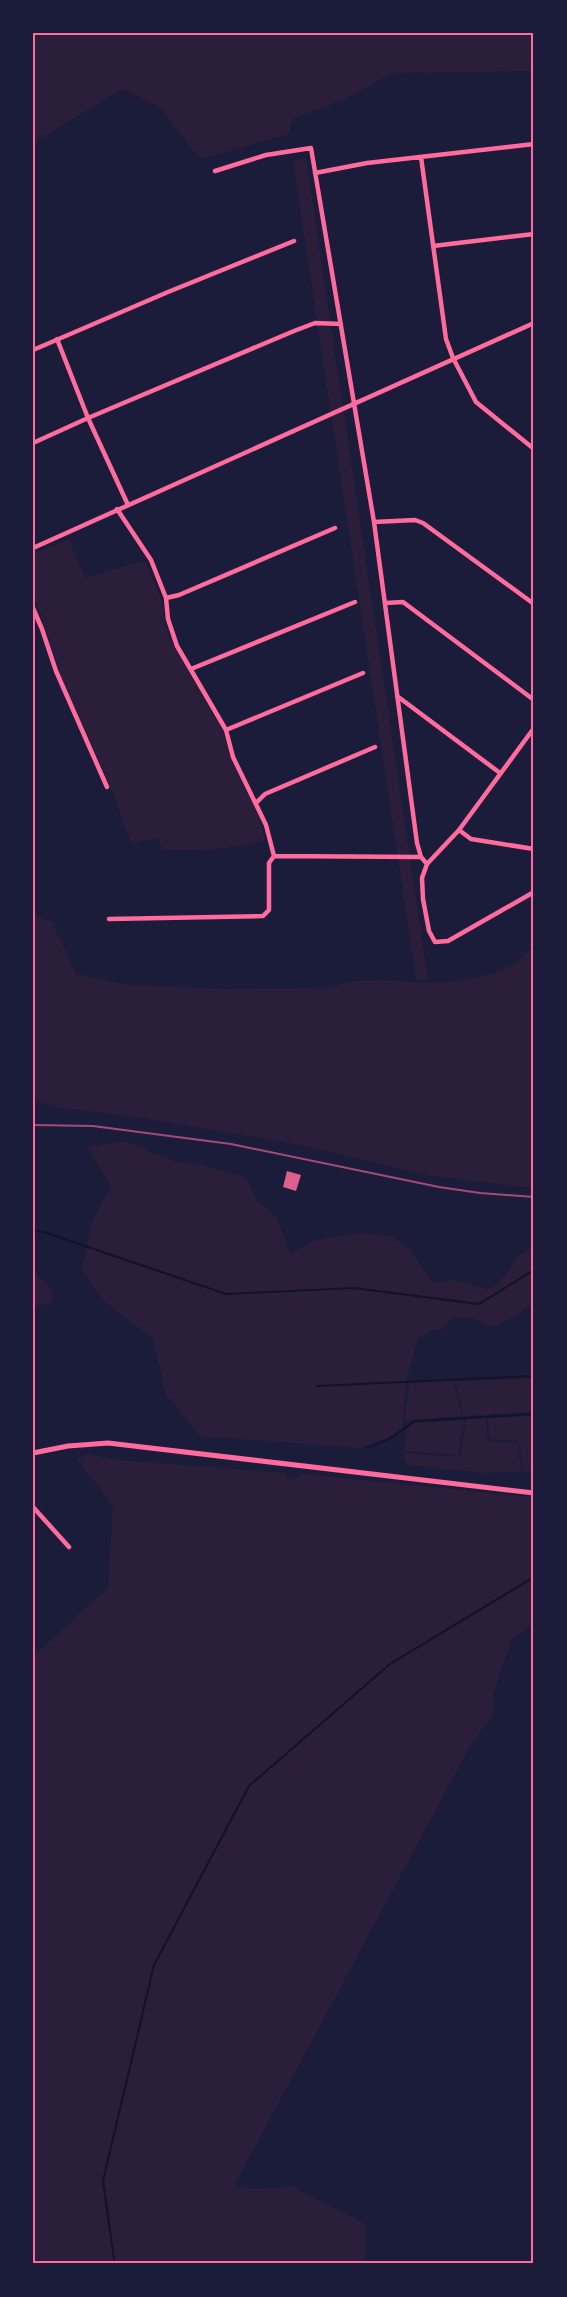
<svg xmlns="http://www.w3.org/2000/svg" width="567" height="2297" font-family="'PT Sans',sans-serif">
<rect width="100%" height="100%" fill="#1b1b3a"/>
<!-- green -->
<path fill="#2a1e3b" d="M33 33H534V71L392 73 348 98 292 119 289 134 200 159 160 108 122 89 33 143Z
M306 158 428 979H416L293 161Z
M69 539 85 578 145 561 161 598 166 627 176 650 223 732 232 761 259 816 265 840C232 850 196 851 161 850L159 838 131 843 109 783 61 676 33 592V554Z
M33 914 52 922 76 974 121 984 220 989 329 988C357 975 401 982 431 983 452 983 495 976 513 965 520 961 526 952 534 947V1188L432 1176 296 1144 136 1117 62 1108 33 1100Z
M126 1141 173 1161 203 1165 246 1177 257 1201 277 1217 290 1254 315 1240 360 1233 392 1236 411 1251 433 1283 455 1280 486 1289 500 1283 516 1258 534 1246V1303L515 1316 493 1327 473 1318 454 1317 442 1330H432L418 1339 406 1380 402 1429 388 1438 360 1448 201 1436 166 1395 153 1339 105 1302 82 1271 92 1222 111 1186 87 1147Z
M33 1270 52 1291V1302L40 1306 33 1305Z
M534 1378V1412L463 1416 455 1381Z
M453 1381 462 1416 405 1421 409 1383Z
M534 1416V1471H523L519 1441 489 1439 488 1418Z
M486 1418 487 1441 518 1443 521 1472 484 1473 406 1465 404 1453 460 1457 466 1419Z
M464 1420 458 1455 404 1451 407 1429 415 1423Z
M90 1454 118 1460 285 1473 287 1479 294 1480 301 1474 534 1497V1623L512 1639 494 1692 493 1715 470 1746 234 2186 253 2189 294 2187 366 2224 364 2260 366 2264H33V1656L108 1588 113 1506 76 1458Z"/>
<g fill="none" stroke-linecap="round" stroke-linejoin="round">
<!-- stream -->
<path stroke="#12122b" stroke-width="2" d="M33 1231 44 1232 226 1294 354 1288 479 1304 534 1270
M317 1386 534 1376
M367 1448 389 1439 415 1421 534 1414
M114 2259 103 2181 154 1965 249 1786 390 1664 534 1577"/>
</g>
<!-- building -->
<path fill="#dd5f8e" d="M287 1171 301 1175 296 1191 283 1187Z"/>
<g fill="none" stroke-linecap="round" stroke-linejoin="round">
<!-- minor -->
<path stroke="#ff6b9d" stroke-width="4.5" d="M421 157 446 339 453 358 476 402 534 449
M215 171 266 155 311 148 374 522 417 843 421 857 427 864
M315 173 367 163 534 144
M433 246 534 234
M57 339 88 418 128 505
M33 350 168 292 294 241
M33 443 88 418 294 331 315 323 341 324
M117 509 151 560 166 598 168 619 177 646 226 730 233 757 266 825 274 856
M374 522 415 520 423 523 534 604
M33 548 534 323
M166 598 179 595 335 528
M386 603 403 602 534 700
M33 608 42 629 56 671 107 787
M191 669 355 602
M397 696 500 773
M534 728 459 830 427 864 422 878 423 899 429 931 435 942 448 941 534 892
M226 730 363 673
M256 803 265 794 375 747
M459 830 471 839 534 849
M109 919 263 916 269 910V863L274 856 421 857
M33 1507 69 1547"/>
<!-- tertiary -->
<path stroke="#ff6b9d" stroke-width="5" d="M33 1453 68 1446 108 1443 534 1493"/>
<!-- rail -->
<path stroke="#a44b75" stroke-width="2" d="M33 1125 93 1126 231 1144 439 1187 480 1193 534 1197"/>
</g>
<!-- border -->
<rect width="567" height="2297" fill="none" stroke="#1b1b3a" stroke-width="69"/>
<rect x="34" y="34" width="498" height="2228" fill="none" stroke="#ff6b9d" stroke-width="2"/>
</svg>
